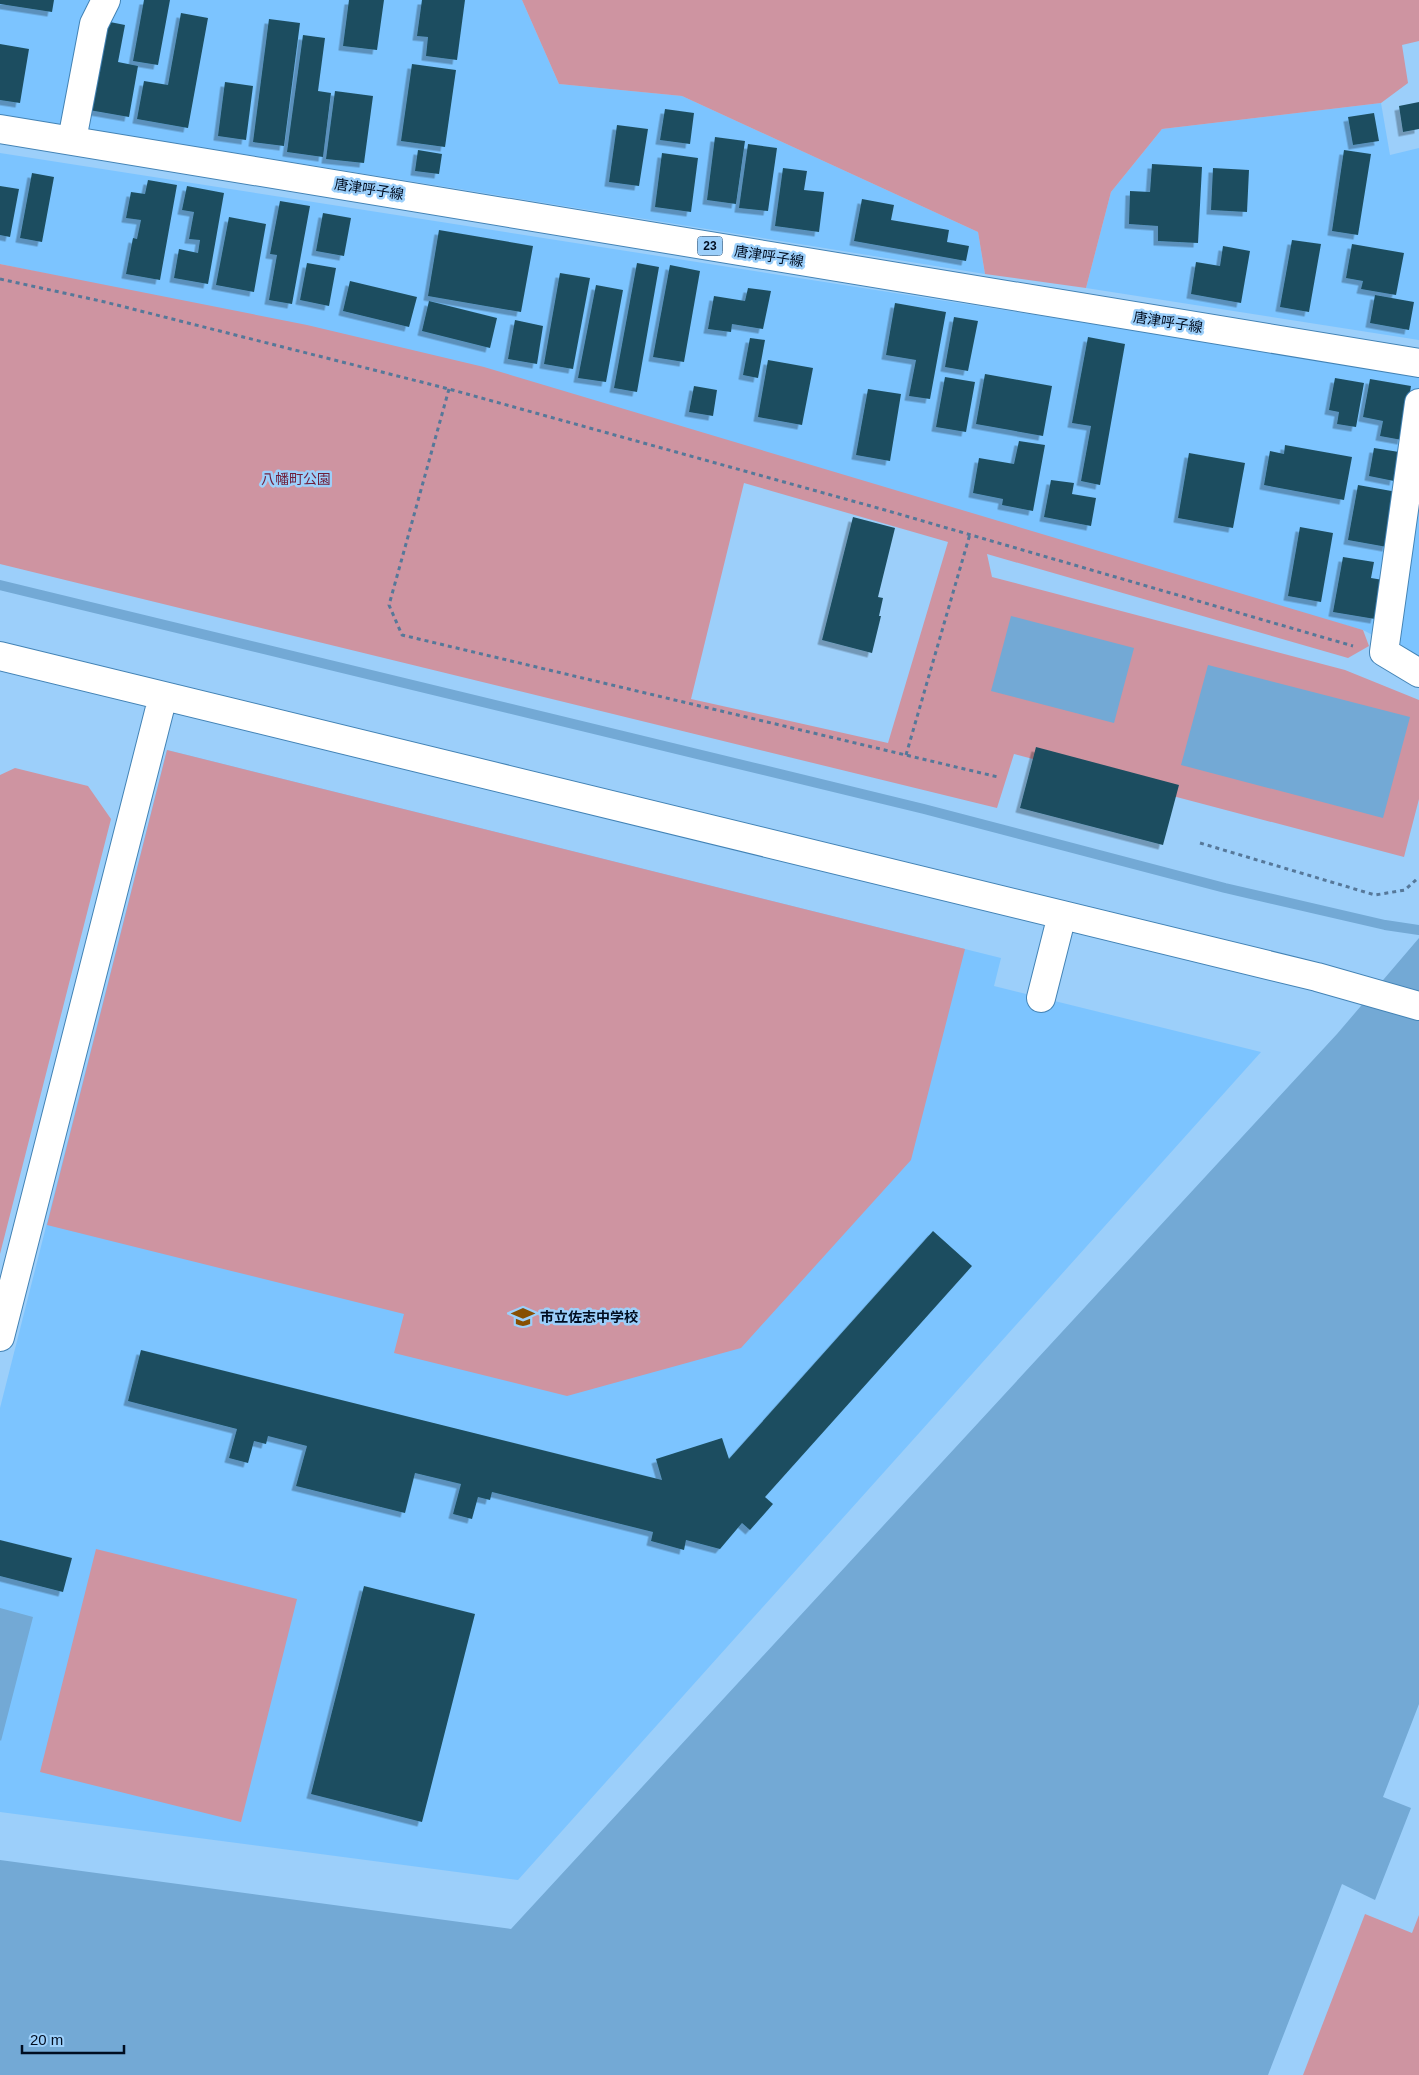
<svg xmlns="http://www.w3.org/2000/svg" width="1419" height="2075" font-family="Helvetica,'Noto Sans JP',sans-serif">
<defs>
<filter id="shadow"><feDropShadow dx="-4.5" dy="4.5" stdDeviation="0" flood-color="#0004"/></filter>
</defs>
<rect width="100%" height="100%" fill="#9ccffa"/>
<!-- built -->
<path fill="#7cc4ff" d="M0 0H522L559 84 682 96 978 232 985 274 0 115Z
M1381 103 1390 155 1419 148V340L1086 288 1111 192 1162 129Z
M0 153 1419 375V659L1363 630 105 286 0 264Z
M167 750 1001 958 994 986 1261 1052 518 1880 0 1812V1408Z"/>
<!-- green -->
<path fill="#ce94a1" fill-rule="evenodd" d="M522 0H1419V41L1402 45 1408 83 1381 103 1162 129 1111 192 1086 288 985 274 978 232 682 96 559 84Z
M0 264 307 325 484 367 1363 630 1369 646 1348 658 987 554 992 577 1345 670 1419 700V799L1404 857 1014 754 997 808 0 564ZM744 483 948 542 888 743 691 699Z
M167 750 965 949 911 1160 741 1348 567 1396 394 1353 404 1314 47 1225Z
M15 768 88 786 111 819 0 1254V775Z
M96 1549 297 1599 241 1822 40 1772Z
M1365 1914 1412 1933 1419 1915V2075H1303Z"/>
<!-- water -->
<path fill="#73a9d5" d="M1011 616 1134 648 1114 723 991 691Z
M1208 665 1410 717 1383 818 1181 765Z
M1419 938V1704L1383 1797 1411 1808 1375 1900 1342 1884 1268 2075H0V1860L511 1929 1337 1034Z
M0 1608 33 1617 1 1741 0 1740Z"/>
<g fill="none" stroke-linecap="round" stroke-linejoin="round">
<!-- stream -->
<path stroke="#73a9d5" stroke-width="10" d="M0 585 924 809 1225 888 1385 925 1419 930"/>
</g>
<!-- building -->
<path fill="#1c4e60" filter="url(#shadow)" d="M0 0H54L52 12 0 4Z
M144 0H170L158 65 133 61Z
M349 0H384L377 50 343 46Z
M422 0H465L457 60 426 56 428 37 417 36Z
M181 13 208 18 188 128 137 119 144 81 168 85Z
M269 19 300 23 284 146 253 142Z
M105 21 125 25 118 62 138 66 129 117 89 110Z
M303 35 325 38 318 91 331 93 323 157 287 152Z
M0 44 29 49 20 103 0 100Z
M412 64 456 70 445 147 401 141Z
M225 82 253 86 246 140 218 136Z
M335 91 373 96 364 163 326 159Z
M1419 102V129L1403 132 1399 106Z
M665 109 694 113 690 144 660 140Z
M1374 113 1379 141 1353 145 1348 117Z
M617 125 648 129 639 186 609 182Z
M715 137 745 141 736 204 707 200Z
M748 144 777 148 768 211 739 208Z
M418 150 442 154 439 174 415 171Z
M1344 150 1371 154 1358 235 1332 231Z
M662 153 698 158 691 212 655 207Z
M1152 164 1202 167 1198 243 1158 241V226L1129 224 1130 191 1150 192Z
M783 168 807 171 804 190 824 192 819 232 775 226Z
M1213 168 1249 170 1247 212 1211 210Z
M32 173 54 177 42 242 20 238Z
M148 180 177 185 160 280 126 274 133 238 137 239 141 220 126 218 131 192 145 194Z
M0 186 19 189 10 237 0 235Z
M187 186 224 193 208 284 174 278 179 249 198 253 200 240 189 239 194 212 182 210Z
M862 199 894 205 891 220 949 230 947 242 969 246 966 261 854 241Z
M280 201 310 206 292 304 269 300 277 255 270 254Z
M323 213 351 218 344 256 316 251Z
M229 217 266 224 254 292 216 285Z
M439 230 533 246 521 312 428 296Z
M1292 240 1321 244 1309 312 1280 307Z
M1352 244 1404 253 1396 295 1361 289 1363 281 1346 278Z
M1223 246 1250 251 1241 303 1191 294 1196 262 1220 266Z
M307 263 336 268 329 306 300 300Z
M637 263 659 267 637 392 614 388Z
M670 265 700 271 684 362 653 357Z
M560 273 590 278 573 369 544 364Z
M350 281 417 297 409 327 343 311Z
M596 285 623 290 606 382 578 378Z
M748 288 771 291 763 329 732 324 731 332 708 329 714 296 745 301Z
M1375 295 1414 302 1409 330 1370 323Z
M429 301 497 318 490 348 422 331Z
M895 303 946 312 930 399 909 396 916 360 886 355Z
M954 317 978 321 968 371 945 367Z
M515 320 543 326 537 364 508 359Z
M1088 337 1125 344 1100 485 1081 481 1091 426 1072 423Z
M750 338 765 340 758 378 743 375Z
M768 360 813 368 802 425 758 417Z
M985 374 1052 386 1043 436 976 424Z
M945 377 975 382 966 432 936 427Z
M1335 378 1364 383 1356 427 1337 424 1339 412 1329 410Z
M1370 379 1411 386 1402 440 1380 436 1383 421 1363 417Z
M694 386 717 390 713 416 689 412Z
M868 389 901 394 890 461 856 455Z
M1019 441 1045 445 1033 511 1002 505 1003 499 973 493 979 458 1014 464Z
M1285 445 1352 457 1344 500 1264 485 1270 451 1284 454Z
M1374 448 1399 452 1394 481 1369 476Z
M1189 453 1245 463 1233 528 1178 518Z
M1051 480 1074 483 1072 494 1096 498 1091 526 1044 517Z
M1358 485 1397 492 1387 547 1348 540Z
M853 517 895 528 878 597 883 598 879 616H881L872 653 822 640Z
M1300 527 1333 533 1321 602 1288 596Z
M1343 557 1374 562 1371 578 1383 580 1375 619 1333 612Z
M1036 747 1179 785 1163 845 1020 808Z
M933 1231 972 1266 765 1497 773 1504 750 1530 742 1523 720 1549 686 1540 684 1550 651 1541 653 1532 492 1492 490 1500 478 1497 472 1519 453 1514 461 1484 415 1473 405 1513 296 1486 307 1446 268 1436 266 1444 254 1441 248 1463 229 1458 237 1429 128 1401 141 1350 662 1480 656 1459 722 1438 729 1459Z
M0 1540 72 1558 63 1592 0 1576Z
M364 1586 475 1614 422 1822 311 1794Z"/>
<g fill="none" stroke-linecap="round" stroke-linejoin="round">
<defs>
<path id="minor" d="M72 140 94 24 106 0
M1419 403 1384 652 1419 673
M0 656 1317 977 1419 1006
M1041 998 1062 915
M0 1337 163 696"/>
<path id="major" d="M0 129 1419 363"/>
</defs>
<!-- minor casing -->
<use href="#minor" stroke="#4383b5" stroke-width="30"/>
<!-- major casing -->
<use href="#major" stroke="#4383b5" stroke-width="30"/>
<!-- path -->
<path stroke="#567899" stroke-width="3" stroke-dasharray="4 4" stroke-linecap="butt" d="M0 279 105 302 449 389 885 510 1353 646
M449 389 389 605 402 635 998 777
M906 755 970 534
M1200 843 1375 895 1405 890 1419 877"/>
<!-- minor -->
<use href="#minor" stroke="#fff" stroke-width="28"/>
<!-- major -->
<use href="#major" stroke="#fff" stroke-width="28"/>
</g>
<!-- icons -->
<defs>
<symbol id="school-bare" viewBox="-9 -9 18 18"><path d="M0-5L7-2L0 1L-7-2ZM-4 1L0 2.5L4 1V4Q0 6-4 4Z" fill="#874f02" stroke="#9ccffa" stroke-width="2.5" paint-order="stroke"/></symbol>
</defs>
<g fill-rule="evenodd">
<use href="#school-bare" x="507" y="1301" width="32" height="32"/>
</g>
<g text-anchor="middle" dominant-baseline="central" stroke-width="5" stroke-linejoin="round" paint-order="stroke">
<!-- shield labels -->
<rect fill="#9ccffa" stroke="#2f4761" stroke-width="1" x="697.5" y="236.5" width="25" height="19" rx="4"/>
<g font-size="12" font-weight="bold" fill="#000d20">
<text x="710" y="246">23</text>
</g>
<!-- street labels -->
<g font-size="14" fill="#000d20" stroke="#9ccffa">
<text transform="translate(369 189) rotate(9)">唐津呼子線</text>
<text transform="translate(769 256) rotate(9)">唐津呼子線</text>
<text transform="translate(1168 322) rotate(9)">唐津呼子線</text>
</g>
<!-- park labels -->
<g font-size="14" fill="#6f1d39" stroke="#9ccffa">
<text x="296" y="479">八幡町公園</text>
</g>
<!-- poi labels -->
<g font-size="14" font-weight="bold" fill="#000d20" stroke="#9ccffa" text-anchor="start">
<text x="540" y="1317">市立佐志中学校</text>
</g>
</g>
<!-- scale -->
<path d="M22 2045v8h102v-8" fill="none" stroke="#000d20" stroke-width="2.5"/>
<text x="30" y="2045" font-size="15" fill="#000d20" stroke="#9ccffa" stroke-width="4" paint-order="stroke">20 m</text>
</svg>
